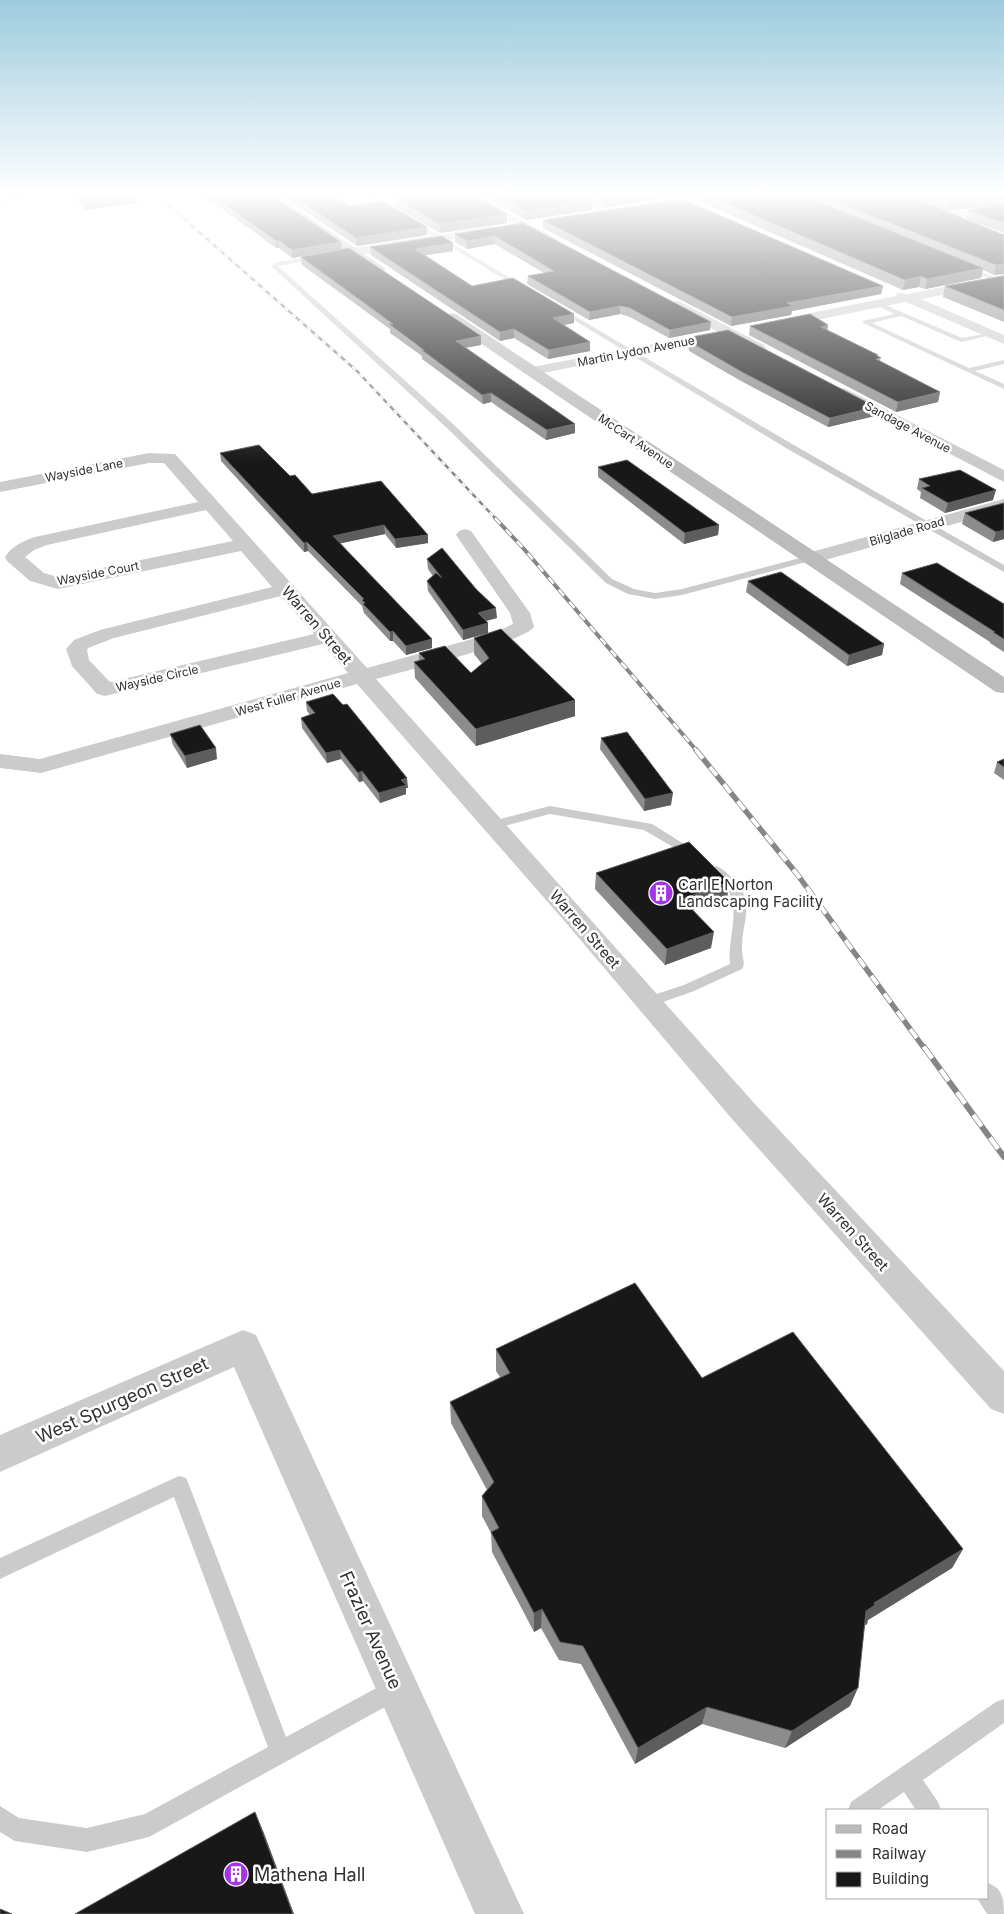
<svg xmlns="http://www.w3.org/2000/svg" width="1004" height="1914" font-family="Inter,sans-serif">
<rect width="100%" height="100%" fill="#fff"/>
<g fill="none" stroke-linecap="round" stroke-linejoin="round">
<!-- service -->
<path fill="#cbcbcb" fill-rule="evenodd" d="M30 195H47L0 203V199Z
M364 195H371L397 211 392 212Z
M567 195H575L610 213 605 214Z
M413 220 525 287 526 288 521 289 411 223Z
M320 255 322 258 278 266 452 423 612 579 634 589 655 593 682 589 811 555 816 558 814 560 682 595 655 599 628 594 606 583 446 427 271 266 278 262Z
M965 265 1004 281V285L963 268 962 267Z
M878 302 962 338 991 333V335L961 342 901 316 872 323 969 368 1004 360V364L975 371 1004 384V389L863 323V321L894 314 876 305V303Z
M557 308H561L792 444 1004 565V572L786 448 557 310Z
M550 806 652 824 700 854 698 857H690L644 830 550 814 493 829 487 825 489 822Z
M716 866C722 868 727 873 731 877 758 902 741 921 742 950 742 957 746 963 742 969L694 991 649 1007 644 1006 642 1002 644 998 684 985 730 964C727 939 742 908 726 887 721 881 714 877 710 870Z
M179 1476 186 1478 189 1485 286 1737 395 1678 403 1681 406 1689 403 1697 149 1837 87 1852 15 1841 0 1832V1806L19 1818 87 1828 145 1814 268 1747 174 1497 0 1579V1558Z
M1004 1699V1723L923 1780 938 1802 941 1810H916L904 1792 878 1810H848L851 1802 996 1702Z
M988 1883C1003 1889 1004 1899 1004 1914H987L977 1898H988Z"/>
<!-- minor -->
<path fill="#cbcbcb" fill-rule="evenodd" d="M462 195H476L559 240 553 244 549 243Z
M697 195H725L720 198 649 209 643 206 649 203Z
M1004 205V211L946 220 940 217 946 214Z
M493 226 497 228 499 230 497 232 353 256 347 252 353 248Z
M1004 275V283L921 299 1004 335V344L906 302 776 328 769 324 776 320 896 296 897 293 908 294Z
M678 301 764 345 766 348 764 351H754L728 337 532 375 527 374 525 371 527 368 532 367 718 332 673 308 671 305 673 302Z
M844 388 1004 470V482L839 396 836 393 839 390Z
M149 453 175 454 367 668 494 633 513 624 510 613 456 535 459 531 465 529 471 531 530 613 534 627C524 642 401 672 376 679L754 1103 1004 1371V1414L991 1409 732 1119 567 924 357 684 41 773 0 768V754L40 759 348 673 323 644 105 696 97 694 72 666 66 649 74 640 100 630 272 587 241 551 58 589 30 581 7 561 5 557C12 546 23 541 35 537L198 502 164 463H149L0 492V482ZM206 510 233 541 58 577 44 573 25 557 34 550 47 545ZM281 596 314 634 115 681 110 682 89 660 87 650 88 648 114 638Z
M243 1330 256 1335 524 1914H475L234 1367 0 1472V1435Z"/>
<!-- tertiary -->
<path fill="#cbcbcb" fill-rule="evenodd" d="M1004 499V510L811 564 804 562 802 558 804 554Z"/>
<!-- secondary -->
<path fill="#bbb" fill-rule="evenodd" d="M264 195H277L386 269 380 273 376 272Z
M451 313 456 314 1004 677V693L996 692 446 320 444 317Z"/>
<defs>
<path id="rail-far3" d="M157 195 357 371 496 519"/>
<path id="rail-far2" d="M495 518 524 549 697 751"/>
<path id="rail-far1" d="M696 750 797 874 924 1048"/>
<path id="rail" d="M924 1047 1004 1157"/>
</defs>
<!-- rail-far3 casing -->
<use href="#rail-far3" stroke="#868686" stroke-width="2.5"/>
<!-- rail-far2 casing -->
<use href="#rail-far2" stroke="#868686" stroke-width="4"/>
<!-- rail-far1 casing -->
<use href="#rail-far1" stroke="#868686" stroke-width="5.5"/>
<!-- rail casing -->
<use href="#rail" stroke="#868686" stroke-width="6"/>
<!-- rail-far3 -->
<use href="#rail-far3" stroke="#fff" stroke-width="2" stroke-dasharray="5" stroke-linecap="butt"/>
<!-- rail-far2 -->
<use href="#rail-far2" stroke="#fff" stroke-width="2.5" stroke-dasharray="8" stroke-linecap="butt"/>
<!-- rail-far1 -->
<use href="#rail-far1" stroke="#fff" stroke-width="4" stroke-dasharray="11" stroke-linecap="butt"/>
<!-- rail -->
<use href="#rail" stroke="#fff" stroke-width="4.5" stroke-dasharray="14" stroke-linecap="butt"/>
</g>
<!-- wall -->
<path fill="#8c8c8c" d="M70 195H136L138 203 86 210Z
M199 195H271L341 250 481 336V345L466 348 575 433 546 440 491 402 483 404 422 359V356L390 333V329L302 265 301 257 328 252 292 258 279 248H276L211 201H207Z
M281 195H332L349 206 427 227V235L357 246Z
M404 195H474L507 214V223L440 233 395 207V198L405 196Z
M480 195H681L604 208 592 202V210L526 220Z
M703 195H1004V204L946 211 1004 235V274L994 275 983 270 981 278 925 289 919 287 903 290 703 203Z
M1004 204V233L966 219 968 210Z
M543 220 883 286 881 294 792 311 791 315 731 326 543 228Z
M523 223 710 330 669 338 630 317 620 314 589 320 527 284 528 276 544 273 495 244 467 249 455 242V234Z
M453 243V251L425 255 472 286 574 323 564 325 590 351 548 359 514 338 500 341 371 255 370 247Z
M1004 276V322L943 297 945 286Z
M828 325 827 330 878 356 881 362 940 392 938 402 896 412 749 335 750 326Z
M686 338 875 416 828 427 741 381 689 351V349L685 347Z
M220 453 290 476 312 494 428 543 396 548 385 534 340 543 432 648 406 655 393 641H390L364 613 362 606 308 551 304 552 221 461Z
M598 467 719 525 718 535 684 544 598 477Z
M919 479 993 500 945 513 920 498 921 492 917 489Z
M1004 503V539L993 542 962 524 965 513Z
M427 559 497 618 486 621 488 623V633L463 640 428 591 427 581 433 576 428 569Z
M902 573 1004 604V652L990 643V642L900 584Z
M748 581 884 644 882 655 847 666 746 592Z
M474 638 575 716 476 746 415 678 414 662 419 661V653L471 673 482 664 474 654Z
M306 702 408 788H406V794L380 803 363 781 359 782 341 759 327 763 302 728 301 718 310 715 307 711Z
M170 734 217 759 187 768 173 745Z
M601 738 671 805 644 811 600 749Z
M1004 759V780L994 773 997 762Z
M596 873 729 882 727 898 693 910 711 948 665 965 595 889Z
M496 1349 702 1378 963 1549 952 1568 868 1620 867 1624 865 1625 850 1706 785 1748 702 1724 635 1764 581 1664 559 1660 541 1628 534 1632 492 1552 491 1533 482 1516V1496L487 1490 451 1423 450 1402 500 1377 496 1371Z"/>
<!-- shaded-wall -->
<path fill="#5d5d5d" d="M83 195H136L138 203 86 210Z
M206 195H210L211 201H207Z
M625 195H681L604 208V199Z
M1004 195V204L946 211 948 202Z
M592 200V210L526 220V211Z
M507 214V223L440 233V224Z
M427 227V235L357 246 356 238Z
M495 236V244L467 249V241Z
M278 240 279 248H276V241Z
M341 242 342 250 292 258V250Z
M453 243V251L415 257V249Z
M1004 264V274L994 275 996 265Z
M983 268 981 278 925 289 927 279Z
M921 276 919 287 903 290 905 280Z
M883 286 881 294 792 311 791 315 731 326 732 317 787 303Z
M620 306V314L589 320 590 312Z
M574 314V323L553 327V318Z
M711 322 710 330 669 338 670 330Z
M828 325 827 334 821 327Z
M514 329V338L500 341V332Z
M481 336V345L456 349V341Z
M590 342V351L548 359 549 350Z
M940 392 938 402 896 412 898 402Z
M491 393V402L483 404 482 395Z
M876 407 875 416 828 427 830 418Z
M575 424V433L546 440 547 430Z
M996 490 993 500 945 513 948 503Z
M384 525 385 534 333 545V536Z
M719 525 718 535 684 544 685 533Z
M1004 530V539L993 542 996 532Z
M428 535V543L396 548 395 539Z
M307 542 308 551 304 552V543Z
M496 608 497 618 478 623V613Z
M488 623V633L463 640V630Z
M393 631V641H390V632Z
M432 639V648L406 655V646Z
M884 644 882 655 847 666 849 655Z
M575 700V716L476 746V729Z
M216 748 217 759 187 768 185 756Z
M340 750 341 759 327 763 326 753Z
M362 771 363 781 359 782 358 773Z
M407 778 408 788H406V794L380 803 379 793 401 780Z
M673 793 671 805 644 811 645 799Z
M729 882 727 898 681 914 682 899Z
M714 932 711 948 665 965 667 949Z
M963 1549 952 1568 868 1620 867 1624 858 1630 866 1611 874 1603Z
M542 1609 541 1628 534 1632V1613Z
M858 1688 850 1706 785 1748 792 1731Z
M707 1707 702 1724 635 1764 638 1748Z
M255 1812 264 1833 294 1914H293Z"/>
<!-- building -->
<path fill="#181818" stroke="#5d5d5d" d="M212 195H271L341 242 292 250 278 240 276 241Z
M291 195H332L349 206 383 201 427 227 356 238Z
M412 195H474L507 214 440 224 395 198Z
M497 195H582L592 200 526 211Z
M597 195H625L604 199Z
M707 195H802L983 268 927 279 921 276 905 280Z
M820 195H907L1004 235V264L996 265Z
M931 195H1002L948 202Z
M682 199 883 286 787 303 793 306 732 317 543 220Z
M1004 204V223L968 210Z
M523 223 711 322 670 330 630 308 620 306 590 312 528 276 554 271 495 236 467 241 455 234Z
M442 236 453 243 415 249 472 286 513 278 574 314 553 318 590 342 549 350 514 329 500 332 370 247Z
M349 248 481 336 456 341 575 424 547 430 491 393 482 395 422 350H424L389 324H393L301 257Z
M1003 276H1004V310L945 286Z
M810 314 828 325 821 327 878 355H876L881 358 876 359 940 392 898 402 750 326Z
M728 330 876 407 830 418 742 372 690 342 691 341 686 338Z
M259 445 290 476 295 475 312 494 381 481 428 535 395 539 384 525 333 536 432 639 406 646 393 631 390 632 363 604 365 603 362 600 364 599 307 542 304 543 220 453Z
M627 460 719 525 685 533 598 467Z
M960 470 996 490 948 503 922 488 930 486 919 479Z
M1004 503V530L996 532 965 513Z
M442 548 476 589 496 608 478 613 488 623 463 630 427 581 436 573 442 578 427 559Z
M937 563 1004 604V639L993 632H995L902 573Z
M781 572 884 644 849 655 748 581Z
M501 629 575 700 476 729 414 662 425 659 419 653 445 646 471 673 489 658 474 638Z
M333 694 343 705 347 704 407 778 401 780 406 785 379 793 362 771 358 773 340 750 326 753 301 718 315 713 306 702Z
M200 725 216 748 185 756 170 734Z
M627 732 673 793 645 799 601 738Z
M1004 759V767L997 762Z
M689 842 729 882 682 899 714 932 667 949 596 873Z
M635 1283 702 1378 793 1332 963 1549 874 1603 875 1605 866 1611 858 1688 792 1731 707 1707 638 1748 583 1646 560 1642 542 1609 534 1613 491 1532 499 1528 482 1496 494 1482 450 1402 510 1373 496 1349Z
M255 1812 293 1914H75Z
M0 1909 12 1914H0Z"/>
<!-- sky -->
<linearGradient id="sky" x2="0" y2="1"><stop stop-color="#9dcbde"/><stop offset="0.42" stop-color="#fff"/><stop offset="1" stop-color="#fff" stop-opacity="0"/></linearGradient>
<rect width="1004" height="463" fill="url(#sky)"/>
<!-- icons -->
<defs>
<symbol id="building-disc" viewBox="-11 -11 22 22"><circle r="9.5" fill="#a434e7" stroke="#fff"/><path d="M-4-6H4V6H1V3H-1V6H-4ZM-2.5-4.3h1.7v1.8h-1.7ZM.8-4.3h1.7v1.8H.8ZM-2.5-1h1.7V.8h-1.7ZM.8-1h1.7V.8H.8Z" fill="#fff"/></symbol>
</defs>
<g fill-rule="evenodd">
<use href="#building-disc" x="647" y="879" width="28" height="28"/>
<use href="#building-disc" x="222" y="1860" width="28" height="28"/>
</g>
<g text-anchor="middle" dominant-baseline="central" stroke-width="5" stroke-linejoin="round" paint-order="stroke">
<!-- far-street labels -->
<g font-size="12" fill="#313131" stroke="#fff">
<text transform="translate(636 351) rotate(-11)">Martin Lydon Avenue</text>
<text transform="translate(908 427) rotate(28)">Sandage Avenue</text>
<text transform="translate(636 441) rotate(34)">McCart Avenue</text>
<text transform="translate(84 470) rotate(-11)">Wayside Lane</text>
<text transform="translate(907 531) rotate(-16)">Bilglade Road</text>
<text transform="translate(98 573) rotate(-11)">Wayside Court</text>
<text transform="translate(157 678) rotate(-13)">Wayside Circle</text>
<text transform="translate(288 697) rotate(-16)">West Fuller Avenue</text>
</g>
<!-- street labels -->
<g font-size="15" fill="#313131" stroke="#fff">
<text transform="translate(317 625) rotate(49)">Warren Street</text>
<text transform="translate(585 929) rotate(49)">Warren Street</text>
<text transform="translate(853 1232) rotate(48)">Warren Street</text>
</g>
<!-- poi labels -->
<g font-size="15" fill="#313131" stroke="#fff" text-anchor="start">
<text x="678" y="884">Carl E Norton<tspan x="678" dy="17">Landscaping Facility</tspan></text>
</g>
<!-- near-street labels -->
<g font-size="18" fill="#313131" stroke="#fff">
<text transform="translate(122 1400) rotate(-24)">West Spurgeon Street</text>
<text transform="translate(371 1630) rotate(66)">Frazier Avenue</text>
</g>
<!-- near-poi labels -->
<g font-size="18" fill="#313131" stroke="#fff" text-anchor="start">
<text x="254" y="1874">Mathena Hall</text>
</g>
</g>
<!-- legend -->
<rect x="826" y="1809" width="162" height="90" fill="#ffffff" stroke="#adadad"/>
<rect x="836" y="1825" width="25" height="8" fill="#bbbbbb" stroke="#adadad"/>
<text x="872" y="1834" font-size="15" fill="#313131">Road</text>
<rect x="836" y="1850" width="25" height="8" fill="#868686" stroke="#adadad"/>
<text x="872" y="1859" font-size="15" fill="#313131">Railway</text>
<rect x="836" y="1872" width="25" height="15" fill="#181818" stroke="#adadad"/>
<text x="872" y="1884" font-size="15" fill="#313131">Building</text>
</svg>
